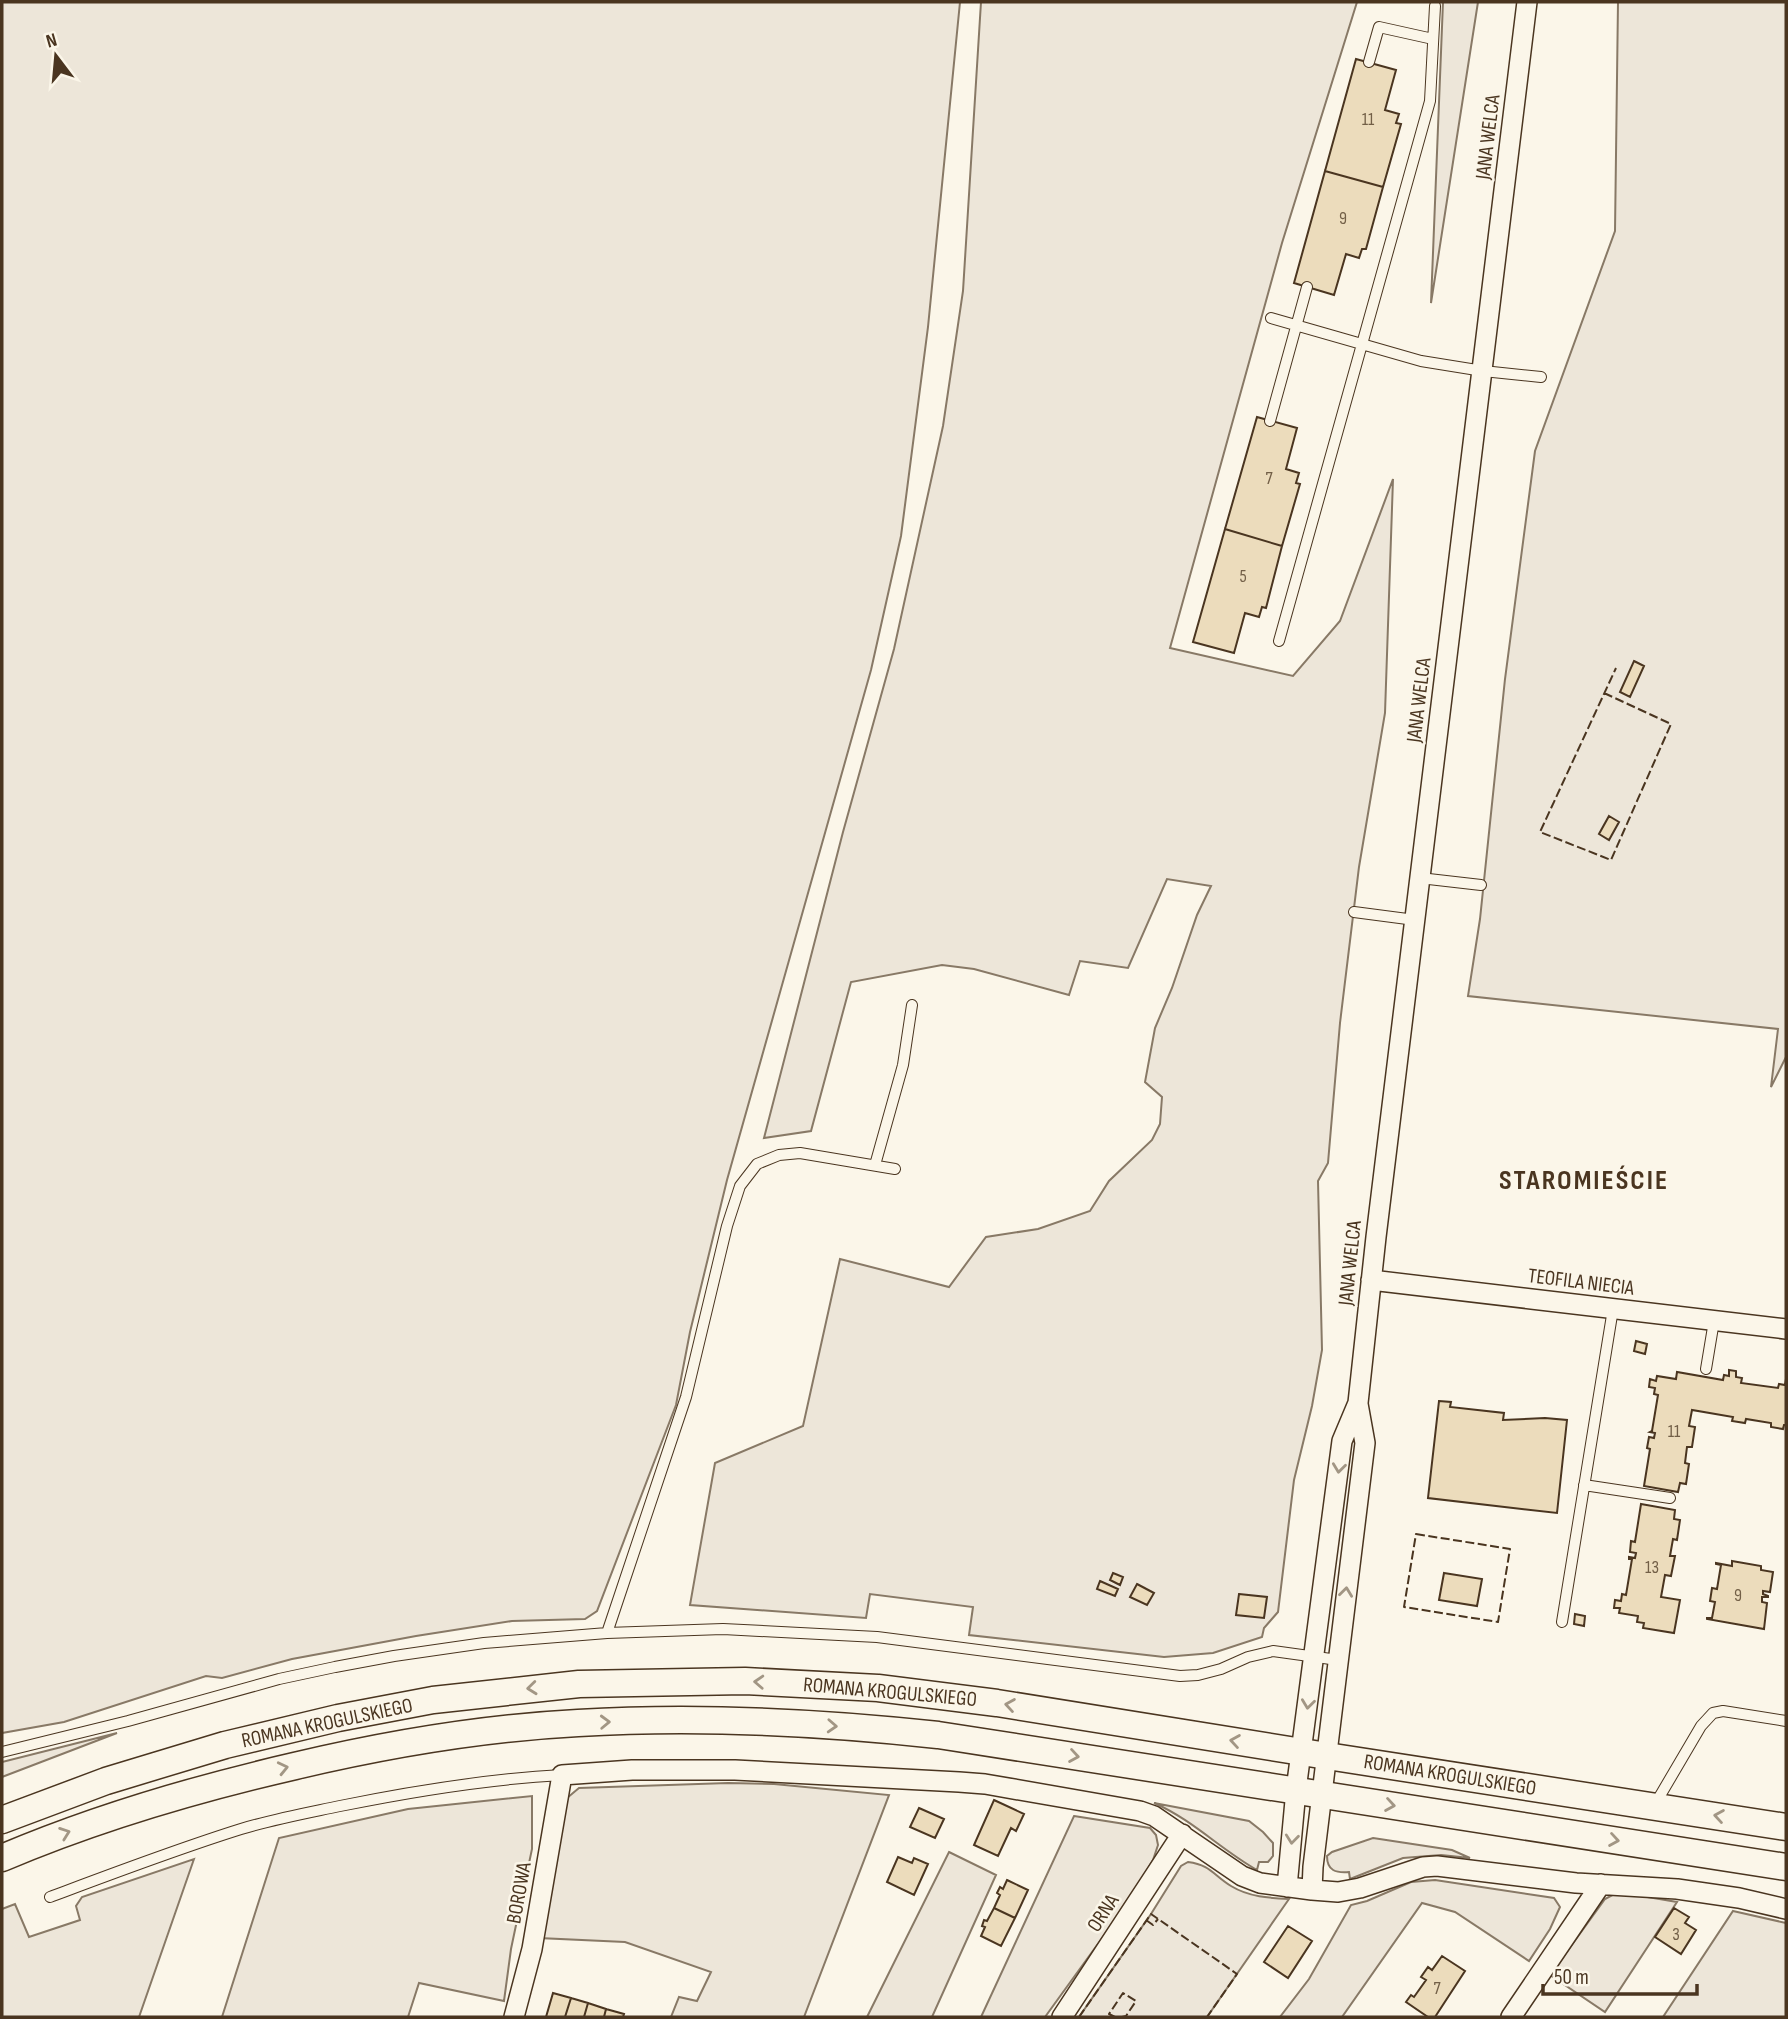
<svg xmlns="http://www.w3.org/2000/svg" width="1788" height="2019" font-family="'Sofia Sans Condensed',sans-serif">
<rect width="100%" height="100%" fill="#fbf6e9"/>
<!-- green -->
<path fill="#ede6d9" stroke="#887966" stroke-width="2" d="M2 2H960L928 327 901 536 871 670 727 1180 690 1332 676 1405 597 1611 585 1619 512 1621 416 1636 292 1659 222 1678 206 1676 64 1722 2 1733Z
M981 2H1357L1282 243 1170 648 1293 676 1340 621 1393 479 1385 713 1359 867 1340 1023 1328 1163 1318 1181 1322 1350 1312 1406 1294 1480 1278 1612 1264 1628 1262 1637 1213 1653 1164 1657 969 1635 973 1607 870 1594 866 1618 690 1605 715 1463 803 1426 840 1259 949 1287 986 1237 1038 1229 1090 1211 1109 1181 1152 1140 1160 1124 1162 1097 1145 1082 1155 1028 1172 988 1197 915 1211 886 1167 879 1128 968 1080 961 1069 995 974 969 942 965 851 982 811 1131 764 1138 843 832 894 649 943 426 963 291Z
M1443 2H1478L1431 303Z
M1618 2H1786V1057L1771 1087 1778 1029 1468 996 1480 919 1505 679 1535 451 1615 231Z
M117 1733 2 1777V1762Z
M728 1783 774 1784 889 1795 804 2017H671L679 1997 697 2001 711 1972 625 1942 539 1938 567 1798 579 1788Z
M532 1796V1849L511 1949 504 2001 419 1983 408 2017H222L279 1838 408 1809Z
M1154 1803 1249 1821 1263 1832 1273 1843V1856L1268 1862H1259L1257 1870C1220 1849 1193 1820 1154 1803Z
M1074 1816 1150 1828 1156 1835 1158 1845 1153 1860 1129 1901 1045 2017H981Z
M1373 1838 1452 1850 1470 1858 1441 1855 1403 1858 1350 1879 1349 1872C1336 1873 1327 1871 1327 1856L1332 1852Z
M949 1852 996 1875 932 2017H867Z
M194 1859 139 2017H2V1909L15 1904 29 1937 80 1920 76 1906 82 1897Z
M1188 1862C1211 1865 1213 1875 1231 1886 1249 1897 1269 1898 1289 1899L1207 2017H1079L1151 1914 1181 1866Z
M1435 1880 1554 1898 1560 1907 1550 1929 1529 1961 1455 1912 1422 1903 1342 2017H1280L1309 1979 1351 1905 1367 1901 1411 1882Z
M1618 1892 1677 1902 1605 2012 1550 1975 1605 1899Z
M1733 1911 1786 1923V2017H1663Z"/>
<!-- building -->
<path fill="#ecdcbc" stroke="#4a3520" stroke-width="2" d="M1356 59 1396 70 1385 110 1399 114 1396 123 1401 124 1383 187 1325 171Z
M1325 171 1383 187 1366 249H1362L1359 258 1346 254 1334 295 1294 283Z
M1257 417 1297 428 1286 469 1299 473 1296 483 1300 484 1282 546 1225 529Z
M1225 529 1282 546 1266 608 1262 607 1259 617 1245 613 1234 653 1193 642Z
M1634 661 1644 666 1630 697 1620 692Z
M1609 816 1619 822 1609 840 1599 834Z
M1636 1341 1647 1344 1645 1354 1634 1351Z
M1729 1370 1736 1371V1377L1742 1378 1741 1383 1778 1388 1779 1384 1785 1385 1786 1379V1425H1784L1783 1429 1771 1427V1423L1746 1419 1745 1423 1732 1421 1733 1417 1692 1410 1689 1426 1695 1427 1692 1447H1687L1685 1463 1689 1464 1686 1484 1680 1483 1678 1492 1644 1486 1650 1449 1647 1448 1649 1437 1654 1438 1655 1433 1650 1432 1652 1431 1658 1395 1654 1394 1655 1388 1649 1387 1650 1379 1656 1381 1657 1376 1676 1379 1677 1372 1723 1380 1724 1375 1729 1376Z
M1439 1401 1451 1402 1450 1407 1504 1413 1503 1420 1545 1418 1567 1420 1557 1513 1428 1498Z
M1641 1504 1675 1510 1674 1519 1680 1520 1677 1540 1673 1539 1670 1556H1675L1671 1576 1665 1575 1661 1597 1680 1600 1674 1633 1643 1628 1644 1623 1637 1622 1638 1616 1619 1613 1620 1608H1614L1615 1600 1621 1601 1622 1594 1626 1595 1632 1559H1629V1557L1635 1558 1636 1553 1630 1552 1631 1541 1635 1542Z
M1732 1561 1761 1566V1570L1773 1572 1770 1592 1763 1591V1594L1768 1596V1597H1762V1602L1767 1603 1764 1629 1707 1619V1618H1712L1715 1602 1710 1601 1712 1588 1717 1589 1721 1565 1716 1564V1563L1732 1566Z
M1113 1573 1123 1577 1120 1585 1110 1580Z
M1444 1573 1482 1579 1477 1606 1439 1600Z
M1100 1581 1118 1589 1115 1596 1097 1589Z
M1137 1584 1154 1593 1147 1605 1130 1597Z
M1239 1594 1267 1597 1264 1618 1236 1615Z
M1575 1614 1585 1616 1584 1626 1574 1624Z
M994 1800 1024 1814 1016 1831 1011 1828 998 1856 974 1845Z
M919 1808 944 1819 935 1838 910 1827Z
M898 1857 912 1863 914 1858 928 1864 914 1895 887 1882Z
M1007 1880 1028 1890 1015 1918 994 1908 1000 1895 997 1893 1000 1887 1003 1889Z
M994 1908 1015 1918 1001 1946 981 1936 985 1927 982 1926 984 1920 987 1921Z
M1674 1908 1689 1917 1685 1923 1696 1930 1681 1954 1655 1937Z
M1288 1926 1312 1941 1288 1978 1264 1962Z
M1442 1956 1465 1971 1435 2017H1428L1406 2002 1411 1995 1414 1997 1426 1980 1421 1977 1428 1967 1432 1970Z
M553 1993 571 1998 565 2017H546Z
M571 1998 588 2003 584 2017H565Z
M588 2003 606 2009 604 2017H584Z
M606 2009 624 2014 623 2017H604Z"/>
<g fill="none" stroke-linecap="round" stroke-linejoin="round">
<defs>
<path id="lane" d="M1369 62 1379 27 1433 39
M1271 318 1421 361 1483 371 1541 377
M1270 421 1307 287
M1279 641 1430 101 1435 6
M1420 878 1481 885
M1354 912 1415 920
M875 1165 903 1065 912 1005
M1706 1369 1714 1321
M1584 1485 1670 1498
M1562 1622 1613 1309
M607 1633 686 1397 727 1226 740 1186 757 1164 779 1155 800 1153 895 1169
M2 1752 128 1721 279 1679 335 1667 394 1656 484 1643 607 1633 723 1629 877 1637 1180 1676 1198 1675 1221 1669 1248 1657 1273 1651 1338 1660
M1654 1806 1701 1726 1713 1713 1723 1711 1786 1721
M50 1897C114 1873 177 1849 241 1829 274 1819 307 1813 340 1806 414 1791 487 1779 562 1775"/>
<path id="street" d="M1371 1280 1786 1329
M1287 1887 1296 1790 1342 1441 1358 1403 1376 1237 1527 2
M1312 1890 1313 1867 1365 1443 1358 1404
M514 2017 532 1949 562 1775 632 1770H735L959 1782 985 1784 1140 1811 1154 1816 1242 1876 1260 1883 1312 1890 1338 1892 1360 1888 1423 1867 1437 1866 1576 1883 1677 1889 1739 1898 1786 1909
M1062 2017 1182 1834
M1511 2017 1601 1884"/>
<path id="secondary" d="M2 1820 106 1781 225 1745 338 1718 433 1700 579 1684 745 1681 878 1688 997 1703 1327 1756 1786 1827
M2 1858C96 1818 195 1789 295 1766 388 1744 483 1728 578 1723 698 1716 819 1722 938 1735L1786 1867"/>
</defs>
<!-- lane casing -->
<use href="#lane" stroke="#4a3520" stroke-width="12"/>
<!-- street casing -->
<use href="#street" stroke="#4a3520" stroke-width="22"/>
<!-- secondary casing -->
<use href="#secondary" stroke="#4a3520" stroke-width="29"/>
<!-- lane -->
<use href="#lane" stroke="#fbf6e9" stroke-width="10"/>
<!-- street -->
<use href="#street" stroke="#fbf6e9" stroke-width="19"/>
<!-- secondary -->
<use href="#secondary" stroke="#fbf6e9" stroke-width="26"/>
<!-- fence -->
<path stroke="#4a3520" stroke-width="2" stroke-dasharray="9 3.5" stroke-linecap="butt" d="M1604 693 1671 724 1611 860 1540 832 1616 668
M1416 1534 1510 1549 1498 1622 1404 1607Z
M1146 1920 1153 1925 1158 1919
M1079 2017 1151 1914 1237 1974 1207 2017
M1115 2017 1109 2014 1123 1993 1136 2001 1126 2016 1122 2017"/>
</g>
<!-- one-way arrows -->
<defs><path id="oneway-chevron" d="M-2-3.5L2.5 0L-2 3.5" fill="none" stroke-width="1.6" stroke-linecap="round" stroke-linejoin="round" transform="scale(1.75)"/></defs>
<g stroke="#a29684">
<use href="#oneway-chevron" transform="translate(1339 1468) rotate(97)"/>
<use href="#oneway-chevron" transform="translate(1346 1592) rotate(-83)"/>
<use href="#oneway-chevron" transform="translate(759 1682) rotate(-177)"/>
<use href="#oneway-chevron" transform="translate(532 1688) rotate(174)"/>
<use href="#oneway-chevron" transform="translate(1308 1704) rotate(97)"/>
<use href="#oneway-chevron" transform="translate(1010 1705) rotate(-171)"/>
<use href="#oneway-chevron" transform="translate(605 1722) rotate(-2)"/>
<use href="#oneway-chevron" transform="translate(832 1726) rotate(3)"/>
<use href="#oneway-chevron" transform="translate(1235 1741) rotate(-171)"/>
<use href="#oneway-chevron" transform="translate(1074 1756) rotate(9)"/>
<use href="#oneway-chevron" transform="translate(283 1768) rotate(-13)"/>
<use href="#oneway-chevron" transform="translate(1390 1805) rotate(9)"/>
<use href="#oneway-chevron" transform="translate(1719 1816) rotate(-171)"/>
<use href="#oneway-chevron" transform="translate(65 1833) rotate(-20)"/>
<use href="#oneway-chevron" transform="translate(1292 1839) rotate(96)"/>
<use href="#oneway-chevron" transform="translate(1614 1840) rotate(9)"/>
</g>
<g text-anchor="middle" dominant-baseline="central" stroke-width="5" stroke-linejoin="round" paint-order="stroke">
<!-- number labels -->
<g font-size="18" fill="#725f47">
<text x="1368" y="119">11</text>
<text x="1343" y="218">9</text>
<text x="1269" y="478">7</text>
<text x="1243" y="576">5</text>
<text x="1674" y="1431">11</text>
<text x="1652" y="1567">13</text>
<text x="1738" y="1595">9</text>
<text x="1676" y="1934">3</text>
<text x="1437" y="1988">7</text>
</g>
<!-- street labels -->
<g font-size="21" fill="#4a3520" stroke="#fbf6e9">
<text transform="translate(1488 137) rotate(-83)">JANA WELCA</text>
<text transform="translate(1419 700) rotate(-83)">JANA WELCA</text>
<text transform="translate(1350 1263) rotate(-84)">JANA WELCA</text>
<text transform="translate(1581 1282) rotate(7)">TEOFILA NIECIA</text>
<text transform="translate(890 1692) rotate(5)">ROMANA KROGULSKIEGO</text>
<text transform="translate(327 1723) rotate(-12)">ROMANA KROGULSKIEGO</text>
<text transform="translate(1450 1775) rotate(9)">ROMANA KROGULSKIEGO</text>
<text transform="translate(519 1893) rotate(-80)">BOROWA</text>
<text transform="translate(1103 1913) rotate(-57)">ORNA</text>
</g>
<!-- district labels -->
<g font-size="28" font-weight="bold" letter-spacing="2" fill="#4a3520" stroke="#fbf6e9">
<text x="1584" y="1180">STAROMIEŚCIE</text>
</g>
</g>
<!-- border -->
<rect width="1788" height="2019" fill="none" stroke="#4a3520" stroke-width="7"/>
<!-- north arrow -->
<g transform="translate(56 56) rotate(344)" stroke="#fbf6e9" stroke-width="5" paint-order="stroke">
<path d="M0-5L12 26L0 18L-12 26Z" fill="#4a3520"/>
<text y="-10" font-size="19" font-weight="bold" text-anchor="middle" fill="#4a3520">N</text>
</g>
<!-- scale -->
<path d="M1543 1984v10h154v-10" fill="none" stroke="#4a3520" stroke-width="3.5"/>
<text x="1554" y="1984" font-size="21" fill="#4a3520" stroke="#fbf6e9" stroke-width="5" paint-order="stroke">50 m</text>
</svg>
